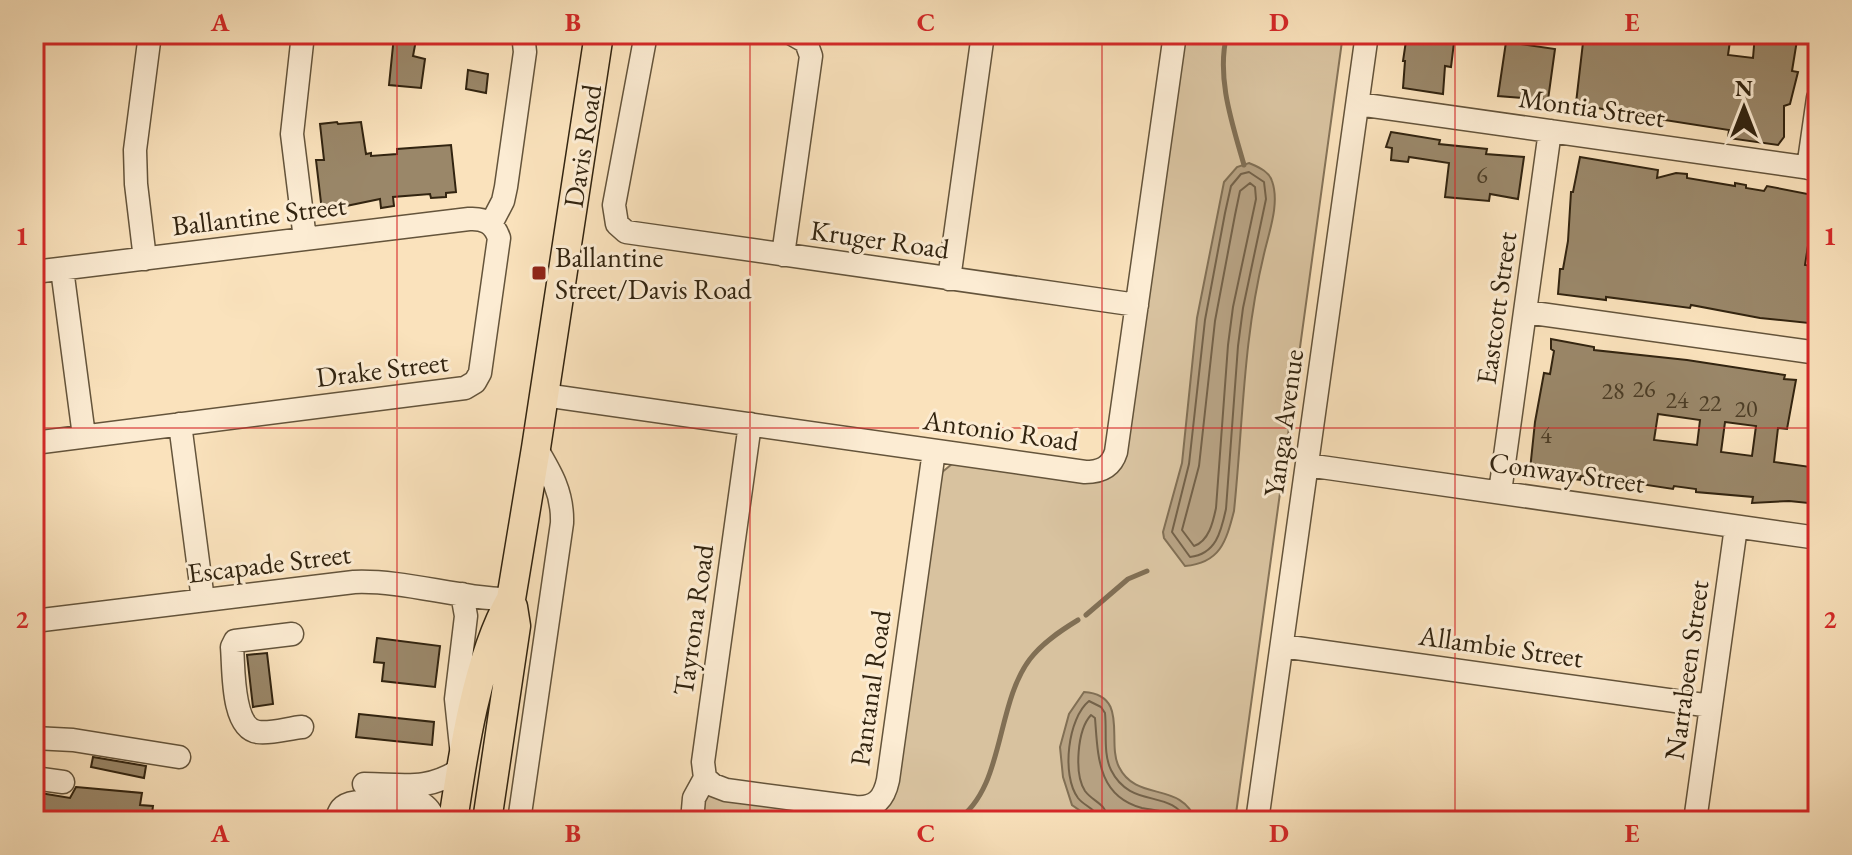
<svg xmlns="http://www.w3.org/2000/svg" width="1852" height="855" font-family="'EB Garamond',serif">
<rect width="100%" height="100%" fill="#fae2bc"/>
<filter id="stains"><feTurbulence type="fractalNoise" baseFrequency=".0025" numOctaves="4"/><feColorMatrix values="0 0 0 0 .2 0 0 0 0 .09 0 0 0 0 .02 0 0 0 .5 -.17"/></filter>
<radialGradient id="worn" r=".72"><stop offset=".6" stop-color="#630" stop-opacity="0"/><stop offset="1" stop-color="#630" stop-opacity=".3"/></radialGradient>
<!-- green -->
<path fill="#d8c29f" stroke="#857358" stroke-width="2" d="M1183 34H1343L1235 821H699L706 794 875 814 941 473 952 464 1105 479Z"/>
<!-- water -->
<path fill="#b6a182" stroke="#816f54" stroke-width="2" d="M1249 163C1258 167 1269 171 1272 181 1280 203 1269 232 1264 254 1243 340 1243 424 1234 511 1226 542 1220 563 1185 566L1164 538 1163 532 1182 463 1197 318 1224 182 1237 167Z
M1084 692C1130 695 1106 742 1119 767 1137 803 1181 780 1196 821H1095L1072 805 1063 777 1060 747 1069 714Z"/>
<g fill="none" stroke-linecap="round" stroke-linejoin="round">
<!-- shore -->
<path stroke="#746249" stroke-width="2" d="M1249 172 1264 182 1266 199 1243 308 1238 346 1226 509C1221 532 1216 554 1190 557L1172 532 1189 464 1205 320 1225 213 1231 186 1241 174Z
M1250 183 1255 187 1256 199 1233 307 1228 345 1216 508C1213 522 1209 541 1194 546L1182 530 1199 466 1215 321 1235 215 1240 191Z
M1098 821C1097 808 1085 807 1078 798 1061 775 1068 718 1089 701L1101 707 1105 713C1107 731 1103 754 1111 770 1131 810 1171 788 1187 821
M1108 821C1107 803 1094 803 1085 791 1074 774 1077 730 1091 715L1095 718C1098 755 1097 796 1142 808 1156 811 1165 809 1176 821"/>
<!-- stream -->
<path stroke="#816f54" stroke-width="5" d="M1227 34C1216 77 1232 123 1244 165
M1086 615 1128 579 1147 571
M956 821C1005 789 995 705 1030 659 1042 643 1060 631 1078 620"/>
</g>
<!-- building -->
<path fill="#9a8769" stroke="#322410" stroke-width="2" fill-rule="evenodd" d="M1407 34H1455L1451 67 1445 66 1443 94 1403 88 1405 61H1403Z
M1584 34H1731L1728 55 1753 58 1755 34H1798L1792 71 1798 72 1790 104 1784 106V137L1778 145 1728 138 1729 130 1620 113 1576 103Z
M394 36 416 40 413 56 425 59 421 88 389 85Z
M1506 42 1555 49 1548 100 1498 96Z
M468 70 488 74 486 93 466 89Z
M337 122 338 124 361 122 366 154 371 153V156L397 154V149L451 145 456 192 446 193V197L431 198 430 194 393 197 394 206 381 208 380 199 322 211 316 160H324L320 124Z
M1391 132 1440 140 1439 144 1487 149 1486 154 1524 157 1518 199 1490 194 1489 201 1445 197 1449 163 1409 157 1408 162 1391 160 1392 148 1386 147Z
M1580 157 1658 170 1657 178 1676 173 1687 174V178L1735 186V183L1746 185V188L1764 191 1767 186 1818 196V235L1810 233 1805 265 1818 267V324L1760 318 1691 305 1690 308 1606 297V300L1558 294 1560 269H1563L1568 241 1571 192H1573Z
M1551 339 1594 347V350L1687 360 1785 375 1784 379 1796 380 1787 429 1778 428 1774 462 1818 468V504L1789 501 1752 503 1753 497 1696 492V489L1674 486 1673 489 1627 482V478L1604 475 1603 479 1581 476 1580 480 1533 473V470H1530L1535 422 1544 373 1550 374 1554 351 1551 349ZM1658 414 1700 420 1697 445 1654 440ZM1725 422 1756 426 1752 456 1721 452Z
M377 638 440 646 435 687 382 681 384 663 374 662Z
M267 653 273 704 253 707 247 655Z
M359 714 434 722 432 745 356 737Z
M93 757 146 766 144 778 91 767Z
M76 787 142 793 140 805 153 806 151 821H34V792L70 798Z"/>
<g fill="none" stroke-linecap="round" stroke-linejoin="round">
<defs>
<path id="minor" d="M303 34 292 134 305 239
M646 34 614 205 617 224 626 232 1137 305
M1358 104 1818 169
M1808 168 1818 98
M491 224 503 201 506 187 525 52 523 34
M783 255 811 56 806 42 792 34
M145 259 136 184 135 150 150 34
M62 269 84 436
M34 272 469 219C484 218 494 223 499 238L480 373 475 382 465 388 34 443
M949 279 983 34
M1526 312 1818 353
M544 395 1085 472C1100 472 1111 468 1116 452L1175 34
M180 424 203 600
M1307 465 1818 538
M1500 492 1550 131
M34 621 354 582C407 580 458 599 511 599
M292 634 235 641 232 647C234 668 231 728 258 732 271 734 289 728 302 727
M1282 646 1711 706
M34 738 73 740 179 757
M461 747 456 699 466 616 462 594
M34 778 63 782
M705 778 713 785 726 790 855 807C875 809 884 799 888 780L934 451
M364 784C402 784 427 792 461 769
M391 794C409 798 429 800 434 821
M336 821C336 819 340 810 341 809 354 794 398 806 406 821
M519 821 562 523C563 493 551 473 536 448
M692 821 694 798 705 778 703 762 750 424
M1257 821 1367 34
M1695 821 1736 527"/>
<path id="major" d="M453 821C463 753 477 659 511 599L536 448 599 34
M487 821 516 626 513 607"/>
</defs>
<!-- minor casing -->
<use href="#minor" stroke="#64543b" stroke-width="25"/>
<!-- major casing -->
<use href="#major" stroke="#322410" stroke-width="31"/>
<!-- minor -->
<use href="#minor" stroke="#fcecd3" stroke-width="22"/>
<!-- major -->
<use href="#major" stroke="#fae2bc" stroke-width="28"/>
</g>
<!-- grid -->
<path fill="none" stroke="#d62828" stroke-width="2" stroke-opacity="0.55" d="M397 34V821M750 34V821M1102 34V821M1455 34V821M34 428H1818"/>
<!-- markers -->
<rect fill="#8f2418" stroke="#fcecd3" stroke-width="3" x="531" y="265" width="16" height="16" rx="4"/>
<g text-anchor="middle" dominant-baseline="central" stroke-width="6" stroke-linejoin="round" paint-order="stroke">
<!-- number labels -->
<g font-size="24" fill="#4c3d26">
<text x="1482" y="174">6</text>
<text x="1644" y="388">26</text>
<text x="1613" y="390">28</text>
<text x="1677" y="399">24</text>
<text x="1710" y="402">22</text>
<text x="1746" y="408">20</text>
<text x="1546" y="434">4</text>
</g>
<!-- street labels -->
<g font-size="28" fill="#322410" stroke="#fcecd3">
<text transform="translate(1592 107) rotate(8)">Montia Street</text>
<text transform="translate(582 146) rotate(-81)">Davis Road</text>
<text transform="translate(259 215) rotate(-7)">Ballantine Street</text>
<text transform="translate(880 239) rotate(8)">Kruger Road</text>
<text transform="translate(1496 308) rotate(-82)">Eastcott Street</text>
<text transform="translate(382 369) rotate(-7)">Drake Street</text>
<text transform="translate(1283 423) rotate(-82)">Yanga Avenue</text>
<text transform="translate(1001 430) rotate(8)">Antonio Road</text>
<text transform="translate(1567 472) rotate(8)">Conway Street</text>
<text transform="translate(269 563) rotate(-7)">Escapade Street</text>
<text transform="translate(693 620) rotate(-82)">Tayrona Road</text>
<text transform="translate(1501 646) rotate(8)">Allambie Street</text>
<text transform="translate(1686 670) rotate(-82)">Narrabeen Street</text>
<text transform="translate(870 688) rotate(-82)">Pantanal Road</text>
</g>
<!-- poi labels -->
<g font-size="28" fill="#322410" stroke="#fcecd3" text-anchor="start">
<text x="555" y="257">Ballantine<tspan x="555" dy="32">Street/Davis Road</tspan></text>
</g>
</g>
<!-- margin -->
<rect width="1852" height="855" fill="none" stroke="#fae2bc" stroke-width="88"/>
<!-- north arrow -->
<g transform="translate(1744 108)" stroke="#fcecd3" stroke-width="6" paint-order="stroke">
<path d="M0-6L14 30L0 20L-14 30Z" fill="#322410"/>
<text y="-12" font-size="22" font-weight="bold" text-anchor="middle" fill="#322410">N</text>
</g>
<rect x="44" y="44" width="1764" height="767" fill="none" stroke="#d62828" stroke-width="3"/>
<g font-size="26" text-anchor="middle" font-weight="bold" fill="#d62828">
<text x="220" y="31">A</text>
<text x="573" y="31">B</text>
<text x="926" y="31">C</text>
<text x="1279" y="31">D</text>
<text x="1632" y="31">E</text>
<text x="22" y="245">1</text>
<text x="1830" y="245">1</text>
<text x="22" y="628">2</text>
<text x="1830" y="628">2</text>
<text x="220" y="842">A</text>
<text x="573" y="842">B</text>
<text x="926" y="842">C</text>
<text x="1279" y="842">D</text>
<text x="1632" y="842">E</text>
</g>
<rect width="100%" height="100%" filter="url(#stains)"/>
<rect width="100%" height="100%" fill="url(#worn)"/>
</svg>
